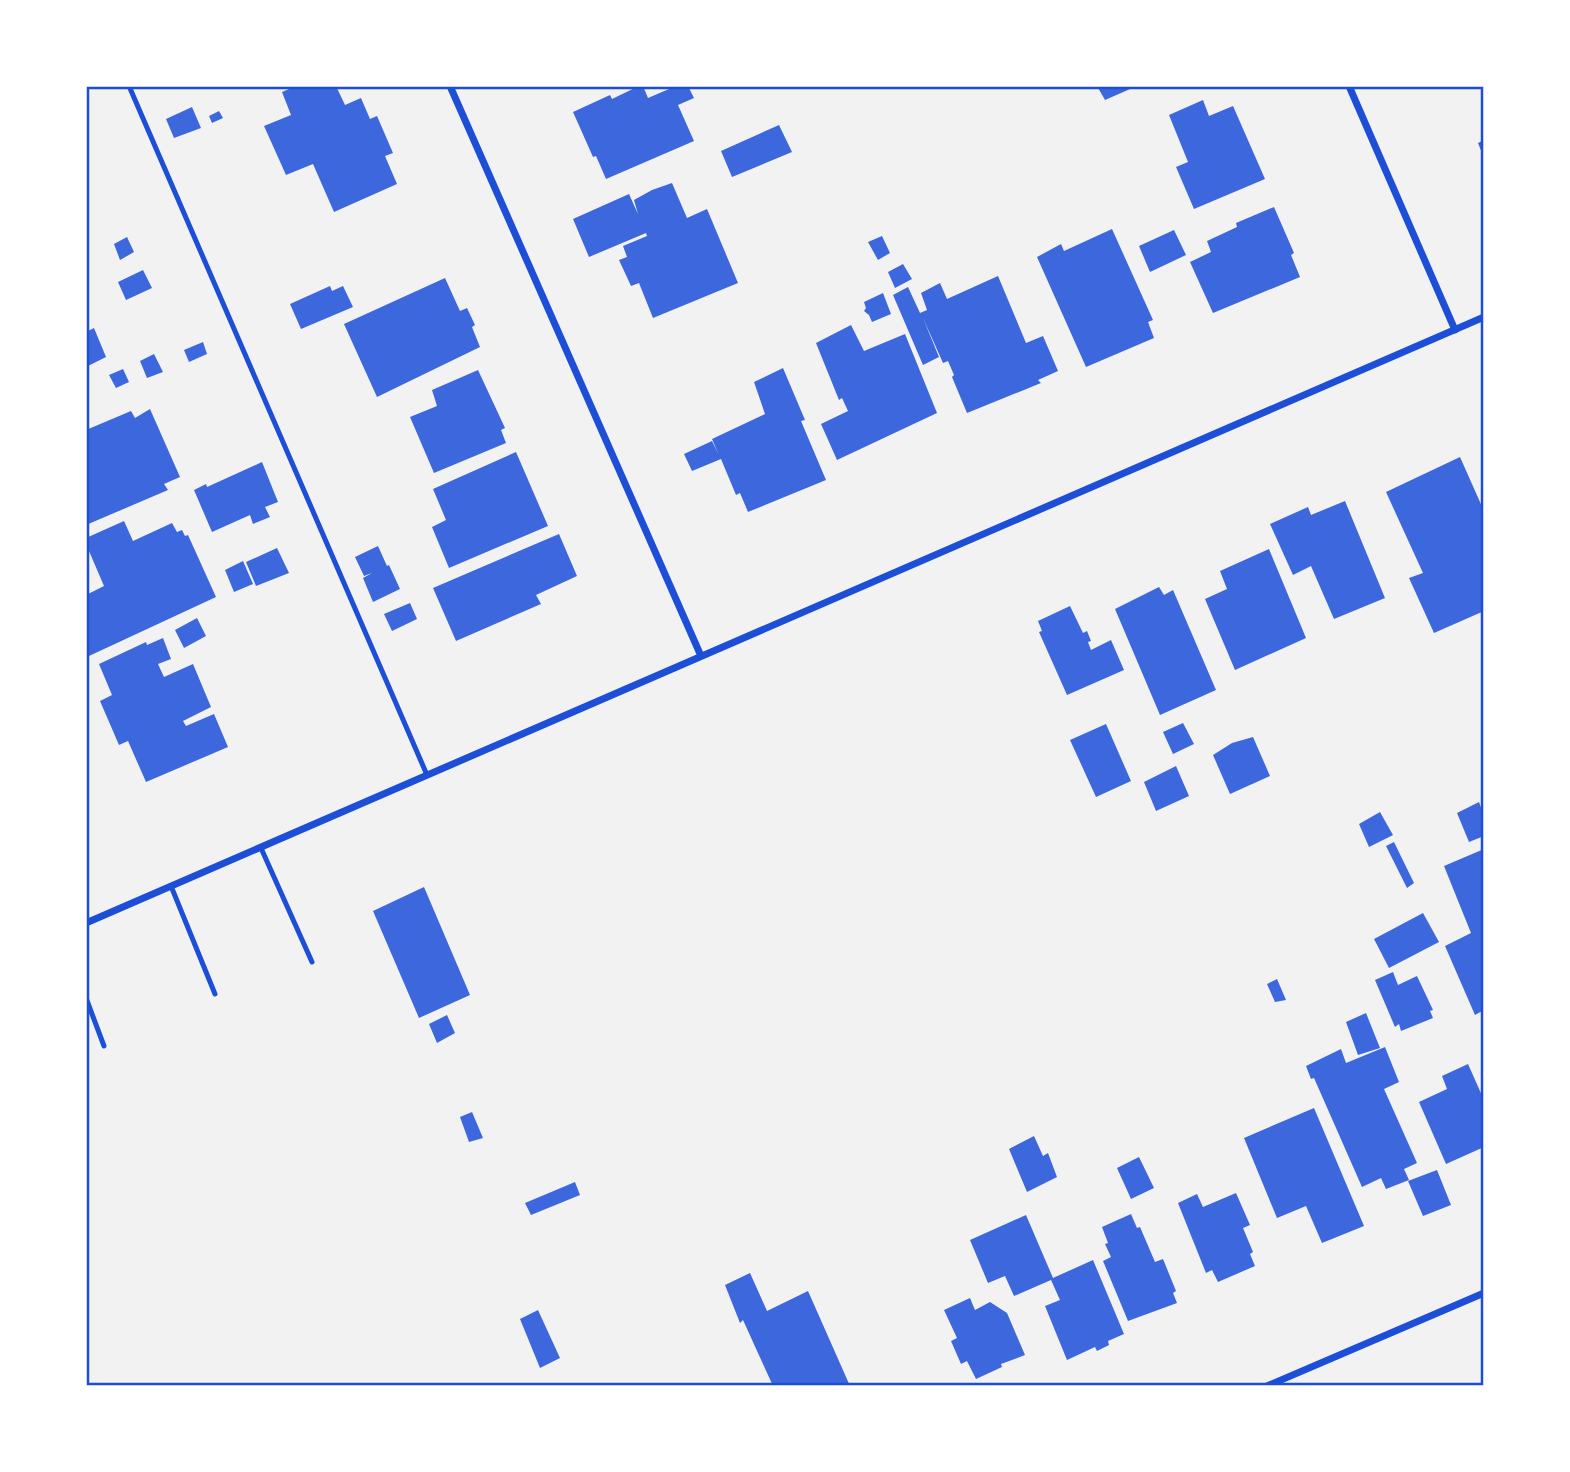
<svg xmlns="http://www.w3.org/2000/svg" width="1570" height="1472" viewBox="0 0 1570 1472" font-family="Helvetica,sans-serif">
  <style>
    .building { fill: #3d67dc }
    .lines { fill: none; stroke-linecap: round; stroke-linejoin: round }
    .service { stroke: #1d4ed8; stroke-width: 5 }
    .minor { stroke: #1d4ed8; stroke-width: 7 }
    .neatline { fill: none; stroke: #1d4ed8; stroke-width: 2.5 }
  </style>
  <rect width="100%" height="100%" fill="#f2f2f2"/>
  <path class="building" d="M 296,86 L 336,86 L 345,105 L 361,98 L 370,119 L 377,116 L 393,153 L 385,156 L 397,184 L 334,212 L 313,164 L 286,175 L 264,126 L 291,115 L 282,92 Z
    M 639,86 L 643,86 L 648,98 L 676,86 L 688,86 L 694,98 L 678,105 L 694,141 L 606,179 L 596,156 L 593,157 L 573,112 L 610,95 L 612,99 Z
    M 1097,86 L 1137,86 L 1105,100 Z
    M 1203,100 L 1209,116 L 1233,106 L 1265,179 L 1194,209 L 1176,167 L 1188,162 L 1169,115 Z
    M 192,107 L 201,128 L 174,138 L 166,119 Z
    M 219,111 L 223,118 L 212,123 L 209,116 Z
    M 779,125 L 792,152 L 732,177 L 721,151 Z
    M 1484,140 L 1484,158 L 1478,143 Z
    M 672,183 L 687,218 L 707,209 L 738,283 L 653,318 L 639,283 L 631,286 L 619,260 L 627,257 L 623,246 L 647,236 L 646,233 L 589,257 L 573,219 L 629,194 L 638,214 L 634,200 L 652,190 Z
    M 1274,207 L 1294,253 L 1291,255 L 1300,277 L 1213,313 L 1190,262 L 1211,252 L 1207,241 L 1237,227 L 1236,223 Z
    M 1112,229 L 1153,320 L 1148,322 L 1154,338 L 1086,367 L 1037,257 L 1061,244 L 1064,251 Z
    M 1174,230 L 1186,255 L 1150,272 L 1139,246 Z
    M 882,236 L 890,253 L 878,260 L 868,242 Z
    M 127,237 L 134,252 L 120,260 L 114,244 Z
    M 903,264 L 912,279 L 895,288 L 888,272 Z
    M 143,270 L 152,288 L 126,300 L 118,282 Z
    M 998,276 L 1026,343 L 1043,336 L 1058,371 L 1038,380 L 1041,383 L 967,413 L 952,377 L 954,375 L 948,361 L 943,363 L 923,318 L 939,357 L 923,365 L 893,295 L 908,287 L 920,313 L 927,310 L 921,293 L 940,283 L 947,299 Z
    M 445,278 L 460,311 L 467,308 L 475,325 L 472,327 L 480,347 L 377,397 L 344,324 Z
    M 330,286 L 332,291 L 343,286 L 353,307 L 301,329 L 290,304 Z
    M 883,293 L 891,314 L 872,322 L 869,315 L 864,311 L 866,308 L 864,302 Z
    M 851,325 L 864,351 L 905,334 L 937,413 L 837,460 L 821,424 L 848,411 L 842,398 L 839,400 L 816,343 Z
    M 94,328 L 106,357 L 86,367 L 86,332 Z
    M 203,342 L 207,354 L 189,362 L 184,350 Z
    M 154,354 L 163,372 L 147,378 L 140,361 Z
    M 783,368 L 805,420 L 801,421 L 826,480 L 748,512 L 740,493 L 736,495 L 721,459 L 692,471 L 684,454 L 712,441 L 718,453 L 712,439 L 765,414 L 754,382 Z
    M 123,369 L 129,382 L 116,388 L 109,375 Z
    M 478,370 L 505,428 L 501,430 L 506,443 L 434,473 L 410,417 L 437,406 L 432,390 Z
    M 150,409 L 180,477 L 164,484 L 168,490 L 86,525 L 86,430 L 131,411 L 135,418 Z
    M 516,452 L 548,526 L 449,568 L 432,527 L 446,520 L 433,489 Z
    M 1460,457 L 1484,511 L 1484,611 L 1434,633 L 1409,578 L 1423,573 L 1386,492 Z
    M 262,462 L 278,502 L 265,507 L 270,517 L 253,524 L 250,515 L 212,532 L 194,490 L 206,484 L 207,487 Z
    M 1345,501 L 1385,598 L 1334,619 L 1311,566 L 1293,575 L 1270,524 L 1308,507 L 1311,515 Z
    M 124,521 L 133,541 L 172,523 L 177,532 L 182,530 L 185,536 L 188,535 L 216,597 L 89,656 L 86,648 L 86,595 L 104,586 L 86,544 L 86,538 Z
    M 559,534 L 577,576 L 536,595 L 541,604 L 456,641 L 433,588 Z
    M 378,546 L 387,566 L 389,565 L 400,589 L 373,602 L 363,578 L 372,573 L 364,576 L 355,557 Z
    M 277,548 L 289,573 L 256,586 L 246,562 Z
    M 1269,549 L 1306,638 L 1235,670 L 1205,599 L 1227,589 L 1220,571 Z
    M 243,561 L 253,584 L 234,592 L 225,570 Z
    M 1159,587 L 1164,595 L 1173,590 L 1216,690 L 1160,715 L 1115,609 Z
    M 410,603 L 417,619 L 392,631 L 384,614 Z
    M 1070,606 L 1083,633 L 1087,631 L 1091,641 L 1088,642 L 1091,650 L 1111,640 L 1124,670 L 1067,695 L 1039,632 L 1042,631 L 1038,621 Z
    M 197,618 L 206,636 L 184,648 L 175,630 Z
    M 163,638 L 171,659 L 158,664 L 164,677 L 193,664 L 211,707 L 183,721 L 186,726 L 214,714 L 228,747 L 146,782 L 128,741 L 119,745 L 100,701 L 112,695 L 99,664 L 146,642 L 147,645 Z
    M 1183,723 L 1194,744 L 1173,754 L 1163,732 Z
    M 1106,724 L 1131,781 L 1096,797 L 1070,740 Z
    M 1253,737 L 1270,776 L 1230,794 L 1213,755 L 1232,743 Z
    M 1176,766 L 1189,796 L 1156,811 L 1144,782 Z
    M 1479,802 L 1484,816 L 1484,836 L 1469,842 L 1457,813 Z
    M 1380,812 L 1393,835 L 1369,847 L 1359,824 Z
    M 1394,842 L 1414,883 L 1407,888 L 1386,846 Z
    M 1484,849 L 1484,1010 L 1475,1015 L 1445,946 L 1471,933 L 1444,866 Z
    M 424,887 L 470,995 L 419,1018 L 373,911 Z
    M 1423,913 L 1439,942 L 1389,968 L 1374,939 Z
    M 1393,972 L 1398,985 L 1417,976 L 1433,1010 L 1430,1011 L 1433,1018 L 1401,1031 L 1399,1024 L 1395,1027 L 1375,980 Z
    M 1277,979 L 1286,1000 L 1275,1002 L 1267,984 Z
    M 1366,1013 L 1380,1048 L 1358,1055 L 1346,1022 Z
    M 447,1015 L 455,1033 L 437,1043 L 429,1024 Z
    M 1385,1047 L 1399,1082 L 1384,1089 L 1417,1163 L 1404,1169 L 1409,1180 L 1386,1189 L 1381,1178 L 1362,1187 L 1314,1078 L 1311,1079 L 1306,1066 L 1341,1049 L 1346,1063 Z
    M 1468,1064 L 1484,1100 L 1484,1147 L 1446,1164 L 1419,1102 L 1447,1089 L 1442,1076 Z
    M 1314,1108 L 1364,1226 L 1322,1243 L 1306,1206 L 1277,1218 L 1244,1138 Z
    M 472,1112 L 483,1138 L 469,1142 L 460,1117 Z
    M 1034,1136 L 1043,1156 L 1048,1153 L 1057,1177 L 1027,1192 L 1009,1149 Z
    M 1139,1157 L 1154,1188 L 1131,1199 L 1117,1168 Z
    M 1437,1170 L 1451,1205 L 1423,1216 L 1408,1181 Z
    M 575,1182 L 580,1195 L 531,1215 L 525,1203 Z
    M 1236,1193 L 1250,1225 L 1243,1228 L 1253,1252 L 1250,1254 L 1255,1266 L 1218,1282 L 1212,1270 L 1206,1273 L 1178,1203 L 1197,1194 L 1203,1207 Z
    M 1131,1214 L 1137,1228 L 1140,1227 L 1155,1262 L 1163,1259 L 1176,1291 L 1173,1293 L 1177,1303 L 1128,1321 L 1103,1261 L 1111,1257 L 1105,1244 L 1108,1243 L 1102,1227 Z
    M 1026,1215 L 1053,1278 L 1093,1260 L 1124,1334 L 1108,1341 L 1109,1345 L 1097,1351 L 1095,1347 L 1067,1360 L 1045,1306 L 1060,1300 L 1051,1280 L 1014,1296 L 1005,1276 L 988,1283 L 970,1240 Z
    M 750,1273 L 767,1311 L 808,1291 L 850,1386 L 773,1386 L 743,1320 L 740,1323 L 725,1285 Z
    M 970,1298 L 975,1310 L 990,1302 L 1007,1313 L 1025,1355 L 1001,1364 L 1002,1367 L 976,1379 L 967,1361 L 961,1364 L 951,1341 L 957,1338 L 944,1310 Z
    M 538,1310 L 560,1358 L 540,1368 L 520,1319 Z"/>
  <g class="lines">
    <path class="service" d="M 129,86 L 427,775
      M 261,848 L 312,962
      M 171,886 L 215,994
      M 86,998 L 104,1046"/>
    <path class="minor" d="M 450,86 L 701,656
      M 1349,86 L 1455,330
      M 86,923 L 1484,317
      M 1267,1386 L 1484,1293"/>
  </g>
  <rect width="1570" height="1472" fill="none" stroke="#ffffff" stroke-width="175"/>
  <rect x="88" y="88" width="1394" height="1296" class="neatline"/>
</svg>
